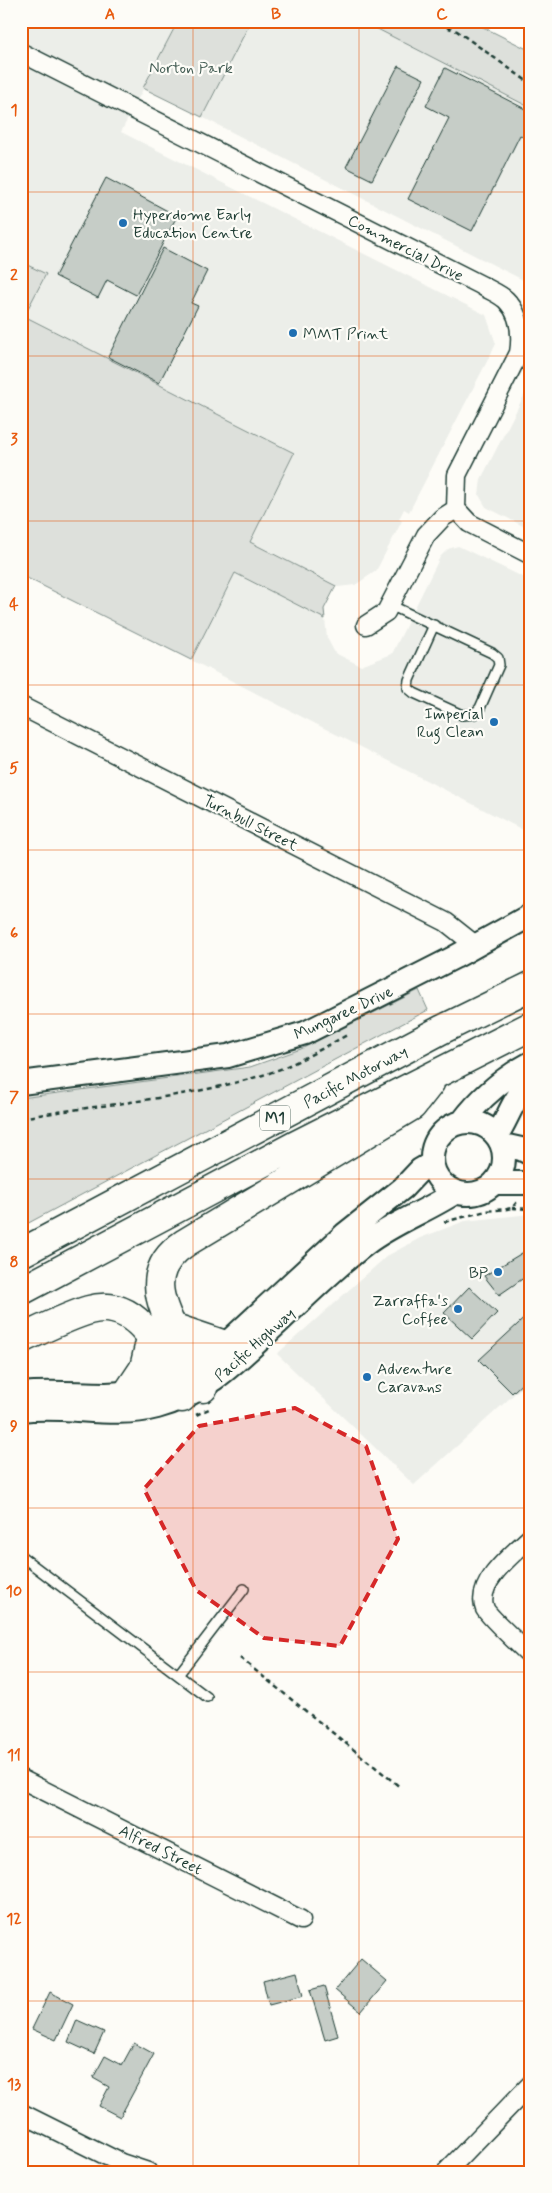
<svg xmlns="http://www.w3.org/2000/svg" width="552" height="2193" viewBox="0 0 552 2193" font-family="Mynerve,sans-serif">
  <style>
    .built { fill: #eceee9 }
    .green { fill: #dde0db; stroke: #7e8e88 }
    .building { fill: #c6cdc7; stroke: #1f3d34 }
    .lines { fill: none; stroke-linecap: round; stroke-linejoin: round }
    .service-casing { stroke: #1f3d34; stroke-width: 12 }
    .minor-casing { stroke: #1f3d34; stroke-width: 21 }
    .tertiary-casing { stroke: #1f3d34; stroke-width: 26 }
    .motorway-casing { stroke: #1f3d34; stroke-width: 31 }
    .path { stroke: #1f3d34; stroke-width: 2.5; stroke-dasharray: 5 4; stroke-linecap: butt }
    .service { stroke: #fdfcf7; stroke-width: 9 }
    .minor { stroke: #fdfcf7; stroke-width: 18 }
    .tertiary { stroke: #fdfcf7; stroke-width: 22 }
    .motorway { stroke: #fdfcf7; stroke-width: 28 }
    .marked { fill: #d62828; fill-opacity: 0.2; stroke: #d62828; stroke-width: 4; stroke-dasharray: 10 6; stroke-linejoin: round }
    .grid { fill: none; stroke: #e8590c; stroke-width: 1; stroke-opacity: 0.55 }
    .poi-dot { fill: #1f6fb2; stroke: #fdfcf7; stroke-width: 2 }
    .labels { text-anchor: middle; stroke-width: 4.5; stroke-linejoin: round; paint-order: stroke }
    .shield { fill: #fdfcf7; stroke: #62766e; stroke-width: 1 }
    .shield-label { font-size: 15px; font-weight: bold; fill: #1f3d34 }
    .park-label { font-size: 16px; fill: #455e55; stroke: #fdfcf7 }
    .poi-label { font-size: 16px; fill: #1f3d34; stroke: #fdfcf7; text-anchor: start }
    .street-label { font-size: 16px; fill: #1f3d34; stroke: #fdfcf7 }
    .neatline { fill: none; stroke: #e8590c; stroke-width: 2 }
    .grid-label { font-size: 16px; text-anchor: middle; font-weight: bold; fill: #e8590c }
  </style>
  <rect width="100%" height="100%" fill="#fdfcf7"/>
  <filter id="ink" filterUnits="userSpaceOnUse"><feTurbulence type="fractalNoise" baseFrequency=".02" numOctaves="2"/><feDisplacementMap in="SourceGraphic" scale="10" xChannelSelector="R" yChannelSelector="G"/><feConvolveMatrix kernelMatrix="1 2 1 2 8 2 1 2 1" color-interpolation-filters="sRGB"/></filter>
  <g filter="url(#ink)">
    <path class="built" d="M 21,21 L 178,21 L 121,132 L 486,315 L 496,344 L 409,512 L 404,509 L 399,519 L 402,521 L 376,571 L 355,585 L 338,587 L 250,542 L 294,453 L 24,316 L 46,275 L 21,262 Z
      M 251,21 L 362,21 L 531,108 L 531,284 L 202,117 Z
      M 531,382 L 531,530 L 486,507 L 479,495 L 481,479 Z
      M 458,546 L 531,581 L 531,834 L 191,660 L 235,573 L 325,619 L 327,638 L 335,653 L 361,666 L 392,654 L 440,557 L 448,549 Z
      M 531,1214 L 531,1379 L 414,1485 L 277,1354 L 387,1256 L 420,1238 L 465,1221 Z"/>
    <path class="green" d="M 178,21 L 251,21 L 202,117 L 143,88 Z
      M 362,21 L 471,21 L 531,51 L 531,108 Z
      M 21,262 L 46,274 L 24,316 L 294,453 L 250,542 L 336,586 L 324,609 L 325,619 L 235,573 L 191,660 L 21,575 Z
      M 419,990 L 428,1010 L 21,1227 L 21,1098 L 250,1067 L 301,1049 Z"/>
    <path class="building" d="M 398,66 L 424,79 L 372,180 L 346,167 Z
      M 445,68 L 531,112 L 531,141 L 520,135 L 472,231 L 408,199 L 449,118 L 426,106 Z
      M 106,178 L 177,216 L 136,295 L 107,280 L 98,298 L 55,276 Z
      M 163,248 L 207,271 L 191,303 L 198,306 L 159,383 L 108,357 Z
      M 527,1250 L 531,1255 L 531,1273 L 499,1295 L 484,1276 Z
      M 469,1287 L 497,1313 L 472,1339 L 444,1313 Z
      M 531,1312 L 531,1375 L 512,1393 L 479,1360 Z
      M 361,1959 L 387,1981 L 361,2012 L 335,1990 Z
      M 297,1972 L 303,1996 L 269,2005 L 263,1981 Z
      M 324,1986 L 338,2036 L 325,2040 L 310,1990 Z
      M 50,1992 L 73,2004 L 56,2040 L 32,2029 Z
      M 77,2020 L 104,2032 L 94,2054 L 68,2042 Z
      M 134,2043 L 154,2054 L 120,2117 L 99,2106 L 109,2087 L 93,2078 L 105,2056 L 122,2065 Z"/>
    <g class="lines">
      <defs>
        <path id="service" d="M 390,605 L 492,653 L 498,658 L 499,665 L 480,708 L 474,714 L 462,715 L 414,693 L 408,688 L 409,680 L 434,625
          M 21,1556 L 207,1697
          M 178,1675 L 244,1589"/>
        <path id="minor" d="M 22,53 L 481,285 C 489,290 500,294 506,300 C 520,314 522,334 519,353 L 457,475 L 456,509 L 469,523 L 531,555
          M 366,625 L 386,612 L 426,535 L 442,518 L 456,509
          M 21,706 L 446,922 L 475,945
          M 531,1537 C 515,1552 474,1583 485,1609 C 488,1616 523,1648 531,1656
          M 21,1779 L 301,1920
          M 21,2113 L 121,2163 L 148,2172
          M 446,2172 L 531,2084"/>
        <path id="tertiary" d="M 21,1083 L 228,1056 L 305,1033 L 455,957 L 531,915
          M432 1158a36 36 0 1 1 72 0a36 36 0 1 1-72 0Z
          M 462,1122 C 481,1097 503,1078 531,1063
          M 497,1135 C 509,1117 513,1097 531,1082
          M 503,1145 L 521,1149 L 531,1154
          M 495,1183 L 531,1183
          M 21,1394 C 50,1391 78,1394 106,1394 C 146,1393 182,1377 214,1355 L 345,1234 L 403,1188 L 420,1170 L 432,1163
          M 21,1410 C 67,1404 112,1419 157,1407 C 202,1395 233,1365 266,1334 C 299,1304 331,1270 367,1243 C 395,1222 427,1211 456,1192"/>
        <path id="motorway" d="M 21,1253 L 441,1030 L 531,986
          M 21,1291 L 296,1145 L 531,1026
          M 172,1327 L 225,1345
          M 21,1339 C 43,1329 66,1317 89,1310 C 141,1295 166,1360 182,1398
          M 203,1388 C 194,1370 185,1353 176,1335 C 158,1300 146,1269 185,1243 L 412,1106 L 430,1083
          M 128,1392 L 144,1368 L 151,1338"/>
      </defs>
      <use href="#service" class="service-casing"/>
      <use href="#minor" class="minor-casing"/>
      <use href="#tertiary" class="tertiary-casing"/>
      <use href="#motorway" class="motorway-casing"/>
      <path class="path" d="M 430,21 L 457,31 L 531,84
        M 21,1118 C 101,1104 185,1099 263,1075 C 293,1066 321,1049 349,1034
        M 528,1119 L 531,1129
        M 512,1208 L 531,1209
        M 444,1222 L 486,1211 L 507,1209 L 512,1208 L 517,1202
        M 196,1415 L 209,1409
        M 240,1658 L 400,1787"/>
      <use href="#service" class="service"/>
      <use href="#minor" class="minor"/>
      <use href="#tertiary" class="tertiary"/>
      <use href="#motorway" class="motorway"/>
    </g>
  </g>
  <path class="marked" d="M 295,1408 L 366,1446 L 398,1539 L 340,1646 L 264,1638 L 196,1590 L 144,1489 L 199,1426 Z"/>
  <path class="grid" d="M 193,21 L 193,2172M 359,21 L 359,2172M 21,192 L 531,192M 21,356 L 531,356M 21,521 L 531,521M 21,685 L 531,685M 21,850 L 531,850M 21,1014 L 531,1014M 21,1179 L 531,1179M 21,1343 L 531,1343M 21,1508 L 531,1508M 21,1672 L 531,1672M 21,1837 L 531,1837M 21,2001 L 531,2001"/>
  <g class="poi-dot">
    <circle cx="123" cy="223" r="5"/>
    <circle cx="293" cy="333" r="5"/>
    <circle cx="494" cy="722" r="5"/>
    <circle cx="498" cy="1272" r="5"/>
    <circle cx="458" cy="1309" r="5"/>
    <circle cx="367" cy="1377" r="5"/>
  </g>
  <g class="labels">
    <rect class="shield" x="260" y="1105.5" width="30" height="25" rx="4"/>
    <g class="shield-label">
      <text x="275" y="1123">M1</text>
    </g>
    <g class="park-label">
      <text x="191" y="73">Norton Park</text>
    </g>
    <g class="poi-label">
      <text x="133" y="220">Hyperdome Early<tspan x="133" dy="18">Education Centre</tspan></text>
      <text x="303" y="339">MMT Print</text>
      <text x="484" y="719" text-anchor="end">Imperial<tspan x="484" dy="18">Rug Clean</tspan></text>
      <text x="488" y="1278" text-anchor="end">BP</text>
      <text x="448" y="1306" text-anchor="end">Zarraffa's<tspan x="448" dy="18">Coffee</tspan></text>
      <text x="377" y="1374">Adventure<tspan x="377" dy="18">Caravans</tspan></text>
    </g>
    <g class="street-label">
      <text transform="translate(406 247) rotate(27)" y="6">Commercial Drive</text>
      <text transform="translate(251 822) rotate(27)" y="6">Turnbull Street</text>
      <text transform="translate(343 1012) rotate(-25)" y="6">Mungaree Drive</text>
      <text transform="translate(355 1076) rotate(-28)" y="6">Pacific Motorway</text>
      <text transform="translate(254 1344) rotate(-42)" y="6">Pacific Highway</text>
      <text transform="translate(161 1849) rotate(27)" y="6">Alfred Street</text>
    </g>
  </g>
  <rect width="552" height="2193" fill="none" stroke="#fdfcf7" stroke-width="55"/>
  <rect x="28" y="28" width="496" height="2138" class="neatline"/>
  <g class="grid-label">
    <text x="110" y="19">A</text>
    <text x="276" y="19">B</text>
    <text x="442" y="19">C</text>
    <text x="14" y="115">1</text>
    <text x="14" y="280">2</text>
    <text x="14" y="444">3</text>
    <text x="14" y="609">4</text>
    <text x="14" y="773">5</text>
    <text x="14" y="938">6</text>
    <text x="14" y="1102">7</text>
    <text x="14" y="1267">8</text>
    <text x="14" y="1431">9</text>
    <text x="14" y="1596">10</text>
    <text x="14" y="1760">11</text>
    <text x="14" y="1924">12</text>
    <text x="14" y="2089">13</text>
  </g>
</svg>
